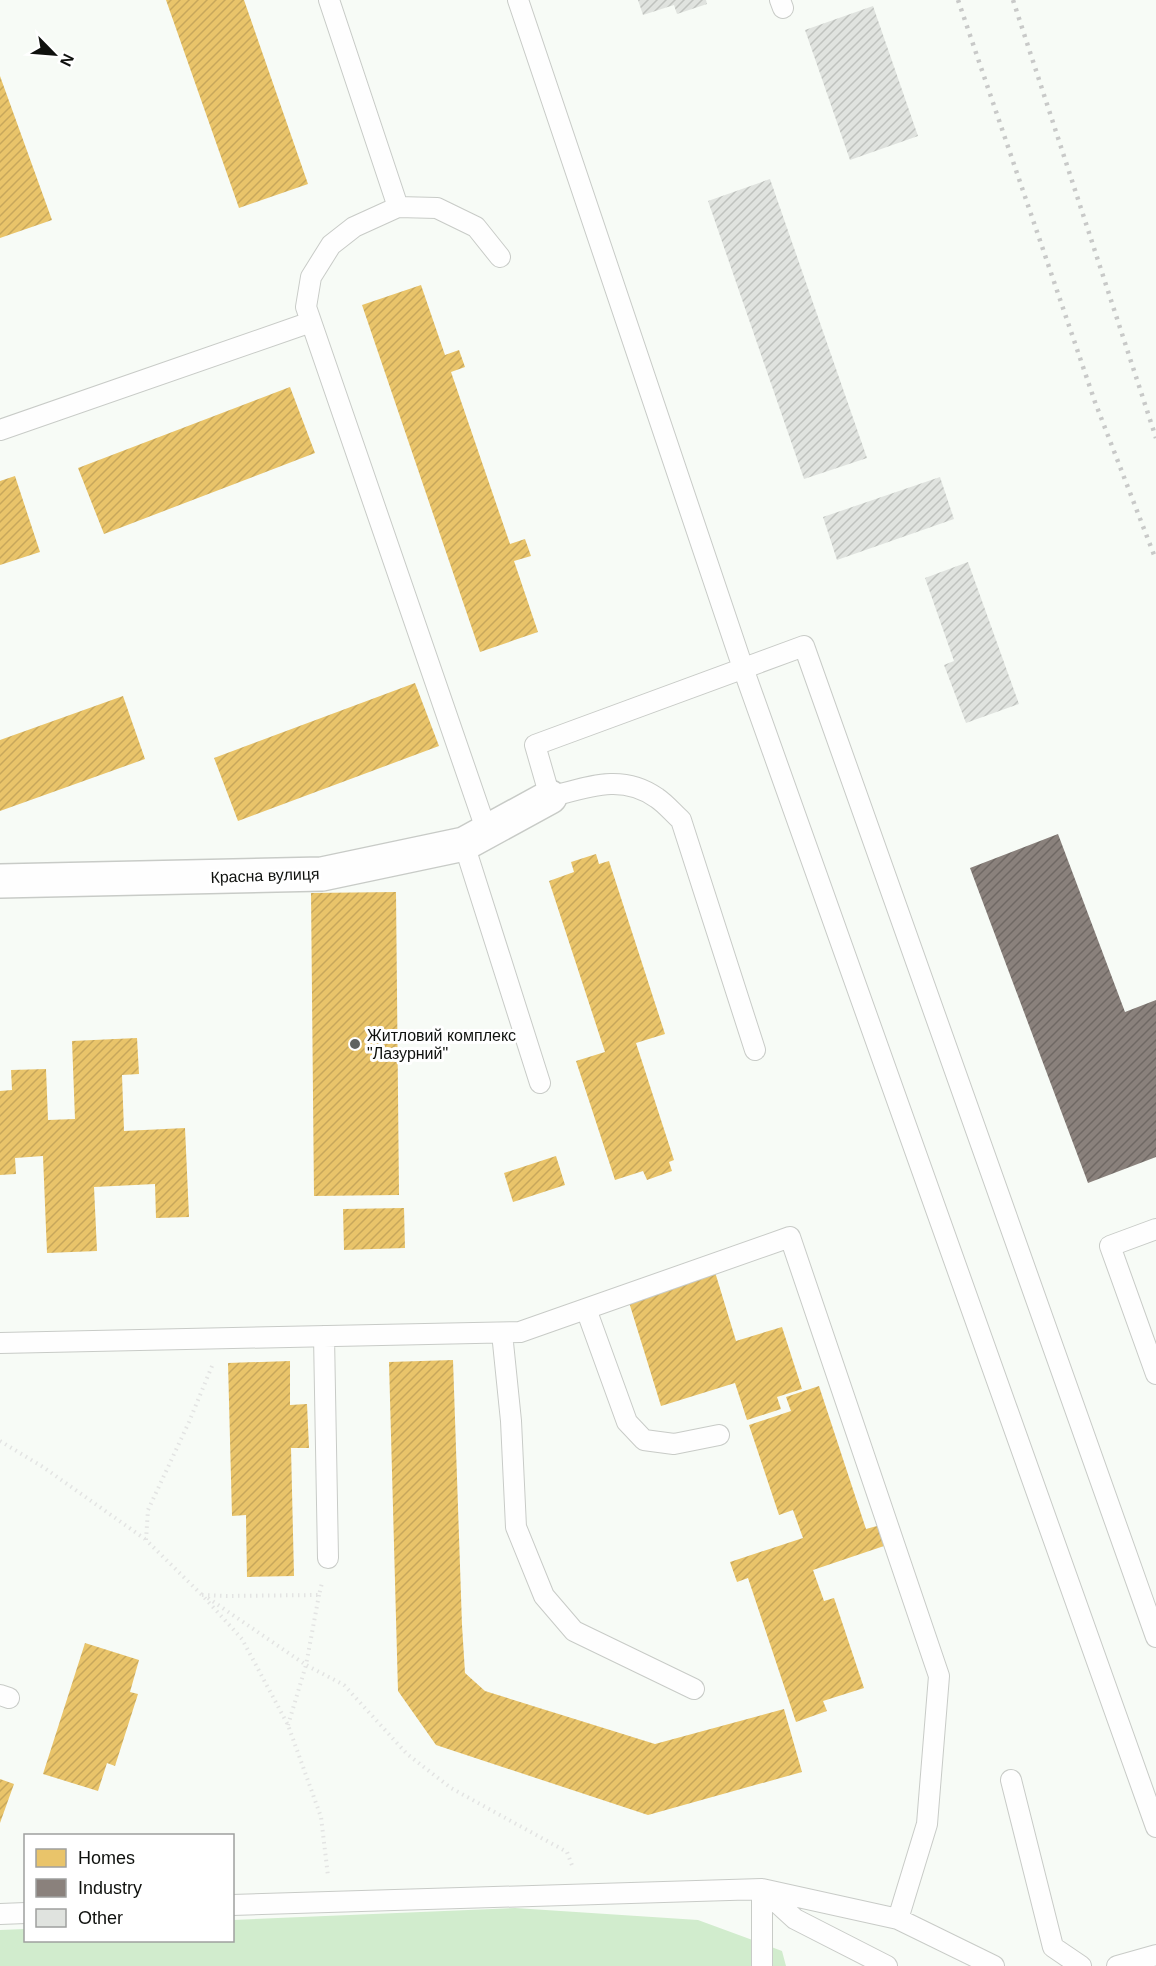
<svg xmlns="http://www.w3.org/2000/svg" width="1156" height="1966" viewBox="0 0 1156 1966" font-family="Arial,sans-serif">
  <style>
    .grass { fill: #d1eccd }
    .homes { fill: url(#homes-hatch) }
    .industry { fill: url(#industry-hatch) }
    .building { fill: url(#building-hatch) }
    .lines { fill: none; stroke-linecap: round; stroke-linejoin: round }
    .service-casing { stroke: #c8cbc7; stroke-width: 22 }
    .minor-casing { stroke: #c8cbc7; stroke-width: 36 }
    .path { stroke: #e3e4e3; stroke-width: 4; stroke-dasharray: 1.5 4.5; stroke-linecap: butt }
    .service { stroke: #fefefe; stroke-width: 20 }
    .minor { stroke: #fefefe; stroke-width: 33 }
    .rail { stroke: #c8c9c8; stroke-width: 4.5; stroke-dasharray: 3 6; stroke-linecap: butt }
    .poi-dot { fill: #60635f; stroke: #fff; stroke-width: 2 }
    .labels { text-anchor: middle; stroke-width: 6; stroke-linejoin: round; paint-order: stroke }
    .street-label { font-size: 16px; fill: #0f110e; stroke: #fff }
    .poi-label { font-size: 16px; fill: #0f110e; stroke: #fff; text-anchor: start }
  </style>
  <defs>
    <pattern id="homes-hatch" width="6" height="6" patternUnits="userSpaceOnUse" patternTransform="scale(1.5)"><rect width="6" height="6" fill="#e9c46a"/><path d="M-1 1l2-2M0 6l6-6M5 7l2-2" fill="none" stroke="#c7a75b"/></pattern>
    <pattern id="industry-hatch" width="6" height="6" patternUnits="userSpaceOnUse" patternTransform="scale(1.5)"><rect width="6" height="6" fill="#8a817c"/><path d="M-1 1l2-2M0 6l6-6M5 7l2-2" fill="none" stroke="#6f6864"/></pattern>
    <pattern id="building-hatch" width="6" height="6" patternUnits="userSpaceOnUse" patternTransform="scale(1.5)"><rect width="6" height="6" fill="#e0e3df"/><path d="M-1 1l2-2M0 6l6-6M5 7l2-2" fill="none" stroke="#bfc2be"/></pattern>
  </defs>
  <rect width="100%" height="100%" fill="#f7fbf6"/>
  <path class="grass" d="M 515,1908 L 698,1920 L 782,1951 L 786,1966 L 0,1966 L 0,1930 L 25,1929 L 26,1940 L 232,1940 L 233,1920 Z"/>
  <path class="homes" d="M 166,0 L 244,0 L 308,184 L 239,208 Z
    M 0,76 L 52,220 L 0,238 Z
    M 421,285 L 445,355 L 459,350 L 465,367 L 451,372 L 510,544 L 525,539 L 531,556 L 514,561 L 538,632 L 480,652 L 362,305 Z
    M 290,387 L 315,453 L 104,534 L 78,468 Z
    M 15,476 L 40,552 L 0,565 L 0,481 Z
    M 415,683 L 439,746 L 238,821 L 214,758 Z
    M 123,696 L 145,759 L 0,811 L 0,740 Z
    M 596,854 L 599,864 L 609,861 L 665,1034 L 636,1043 L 674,1160 L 669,1162 L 672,1171 L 647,1180 L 643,1171 L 615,1180 L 576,1061 L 605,1052 L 549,881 L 574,872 L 571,862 Z
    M 396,892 L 399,1195 L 314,1196 L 311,893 Z
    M 137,1038 L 139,1074 L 122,1075 L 124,1131 L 185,1128 L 189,1217 L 156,1218 L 155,1184 L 94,1187 L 97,1251 L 47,1253 L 43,1156 L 15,1158 L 16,1174 L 0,1175 L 0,1091 L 12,1090 L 11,1070 L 46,1069 L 48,1120 L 75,1119 L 72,1041 Z
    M 556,1156 L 565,1185 L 513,1202 L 504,1173 Z
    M 404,1208 L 405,1248 L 344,1250 L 343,1209 Z
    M 715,1272 L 736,1341 L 782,1327 L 802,1389 L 777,1397 L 781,1409 L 747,1420 L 735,1383 L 661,1406 L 628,1299 Z
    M 453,1360 L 462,1625 L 465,1673 L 485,1691 L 655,1744 L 784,1709 L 802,1772 L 648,1815 L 436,1745 L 398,1691 L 389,1362 Z
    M 290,1361 L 290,1405 L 307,1404 L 309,1448 L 291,1448 L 294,1576 L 247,1577 L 246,1515 L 232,1516 L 228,1363 Z
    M 819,1386 L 866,1529 L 877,1526 L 884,1546 L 813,1570 L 824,1601 L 834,1598 L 864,1688 L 823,1701 L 827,1711 L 796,1722 L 748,1578 L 737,1582 L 730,1562 L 803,1538 L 793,1510 L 779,1515 L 749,1425 L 791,1411 L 786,1397 Z
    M 85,1643 L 139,1660 L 130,1692 L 138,1694 L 115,1766 L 107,1763 L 98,1791 L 43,1774 Z
    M 0,1779 L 14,1784 L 0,1823 Z"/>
  <path class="industry" d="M 1058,834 L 1125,1012 L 1156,1000 L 1156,1157 L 1088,1183 L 970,868 Z"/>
  <path class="building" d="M 638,0 L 706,0 L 707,4 L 677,14 L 674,5 L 643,15 Z
    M 873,6 L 918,136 L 850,160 L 805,30 Z
    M 770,179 L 867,458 L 804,479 L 708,201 Z
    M 940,477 L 954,519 L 837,560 L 823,517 Z
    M 968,562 L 1019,704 L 966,723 L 944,665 L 954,661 L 925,578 Z"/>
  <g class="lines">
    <defs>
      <path id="service" d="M 329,0 L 398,207
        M 518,0 L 743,668 L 1156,1827
        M 780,0 L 783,8
        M 0,430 L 311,322
        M 487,832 L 306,307 L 311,277 L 331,245 L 354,227 L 398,207 L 437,208 L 476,227 L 500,257
        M 464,844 L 540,1083
        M 755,1050 L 681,820 C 673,813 666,804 657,798 C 622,773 588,787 550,797 L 535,745 L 804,646 L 1156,1637
        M 1156,1229 L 1110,1246 L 1156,1374
        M 586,1309 L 627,1422 L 644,1440 L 674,1444 L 719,1435
        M 502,1333 L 511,1421 L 516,1527 L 544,1596 L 574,1631 L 694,1689
        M 324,1336 L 328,1558
        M 0,1343 L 520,1332 L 790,1237 L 939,1676 L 927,1824 L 898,1919
        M 0,1695 L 9,1698
        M 1011,1780 L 1053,1947 L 1081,1966
        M 232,1905 L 762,1889 L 795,1919 L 887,1966
        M 0,1914 L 26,1913
        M 762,1966 L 762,1889 L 898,1919 L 994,1966
        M 1117,1966 L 1156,1955"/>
      <path id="minor" d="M 0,881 L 322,874 L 464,844 L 550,797"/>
    </defs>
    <use href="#service" class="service-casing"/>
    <use href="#minor" class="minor-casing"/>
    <path class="path" d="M 212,1366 L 189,1422 L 148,1510 L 146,1540 L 202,1595 L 242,1639 L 288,1725 L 321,1817 L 328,1876
      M 0,1441 L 43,1467 L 145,1539
      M 202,1595 L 226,1596 L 319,1595 L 322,1583
      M 319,1595 L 306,1665 L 344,1685 L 407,1754 L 451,1788 L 567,1852 L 573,1868
      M 208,1598 L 306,1665 L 288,1725"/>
    <use href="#service" class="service"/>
    <use href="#minor" class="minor"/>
    <path class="rail" d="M 958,0 L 1095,402 L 1156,560
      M 1013,0 L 1156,438"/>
  </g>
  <circle class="poi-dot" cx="355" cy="1044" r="6"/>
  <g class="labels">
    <g class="street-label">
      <text transform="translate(265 875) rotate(-2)" y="6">Красна вулиця</text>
    </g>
    <g class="poi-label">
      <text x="367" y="1041">Житловий комплекс<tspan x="367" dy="18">"Лазурний"</tspan></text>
    </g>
  </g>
  <rect x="24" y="1834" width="210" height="108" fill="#ffffff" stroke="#9fa09f" stroke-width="1.5"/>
  <rect x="36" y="1849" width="30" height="18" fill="#e9c46a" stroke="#9fa09f" stroke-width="1.5"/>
  <text x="78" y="1864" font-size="18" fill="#0f110e">Homes</text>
  <rect x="36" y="1879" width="30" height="18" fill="#8a817c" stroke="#9fa09f" stroke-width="1.5"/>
  <text x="78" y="1894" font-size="18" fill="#0f110e">Industry</text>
  <rect x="36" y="1909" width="30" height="18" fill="#e0e3df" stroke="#9fa09f" stroke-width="1.5"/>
  <text x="78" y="1924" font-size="18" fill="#0f110e">Other</text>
  <g transform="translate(54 54) rotate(115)" stroke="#ffffff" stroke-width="4.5" paint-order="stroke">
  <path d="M0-4.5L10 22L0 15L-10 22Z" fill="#0f110e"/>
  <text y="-9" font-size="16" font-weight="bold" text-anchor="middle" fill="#0f110e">N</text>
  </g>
</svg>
